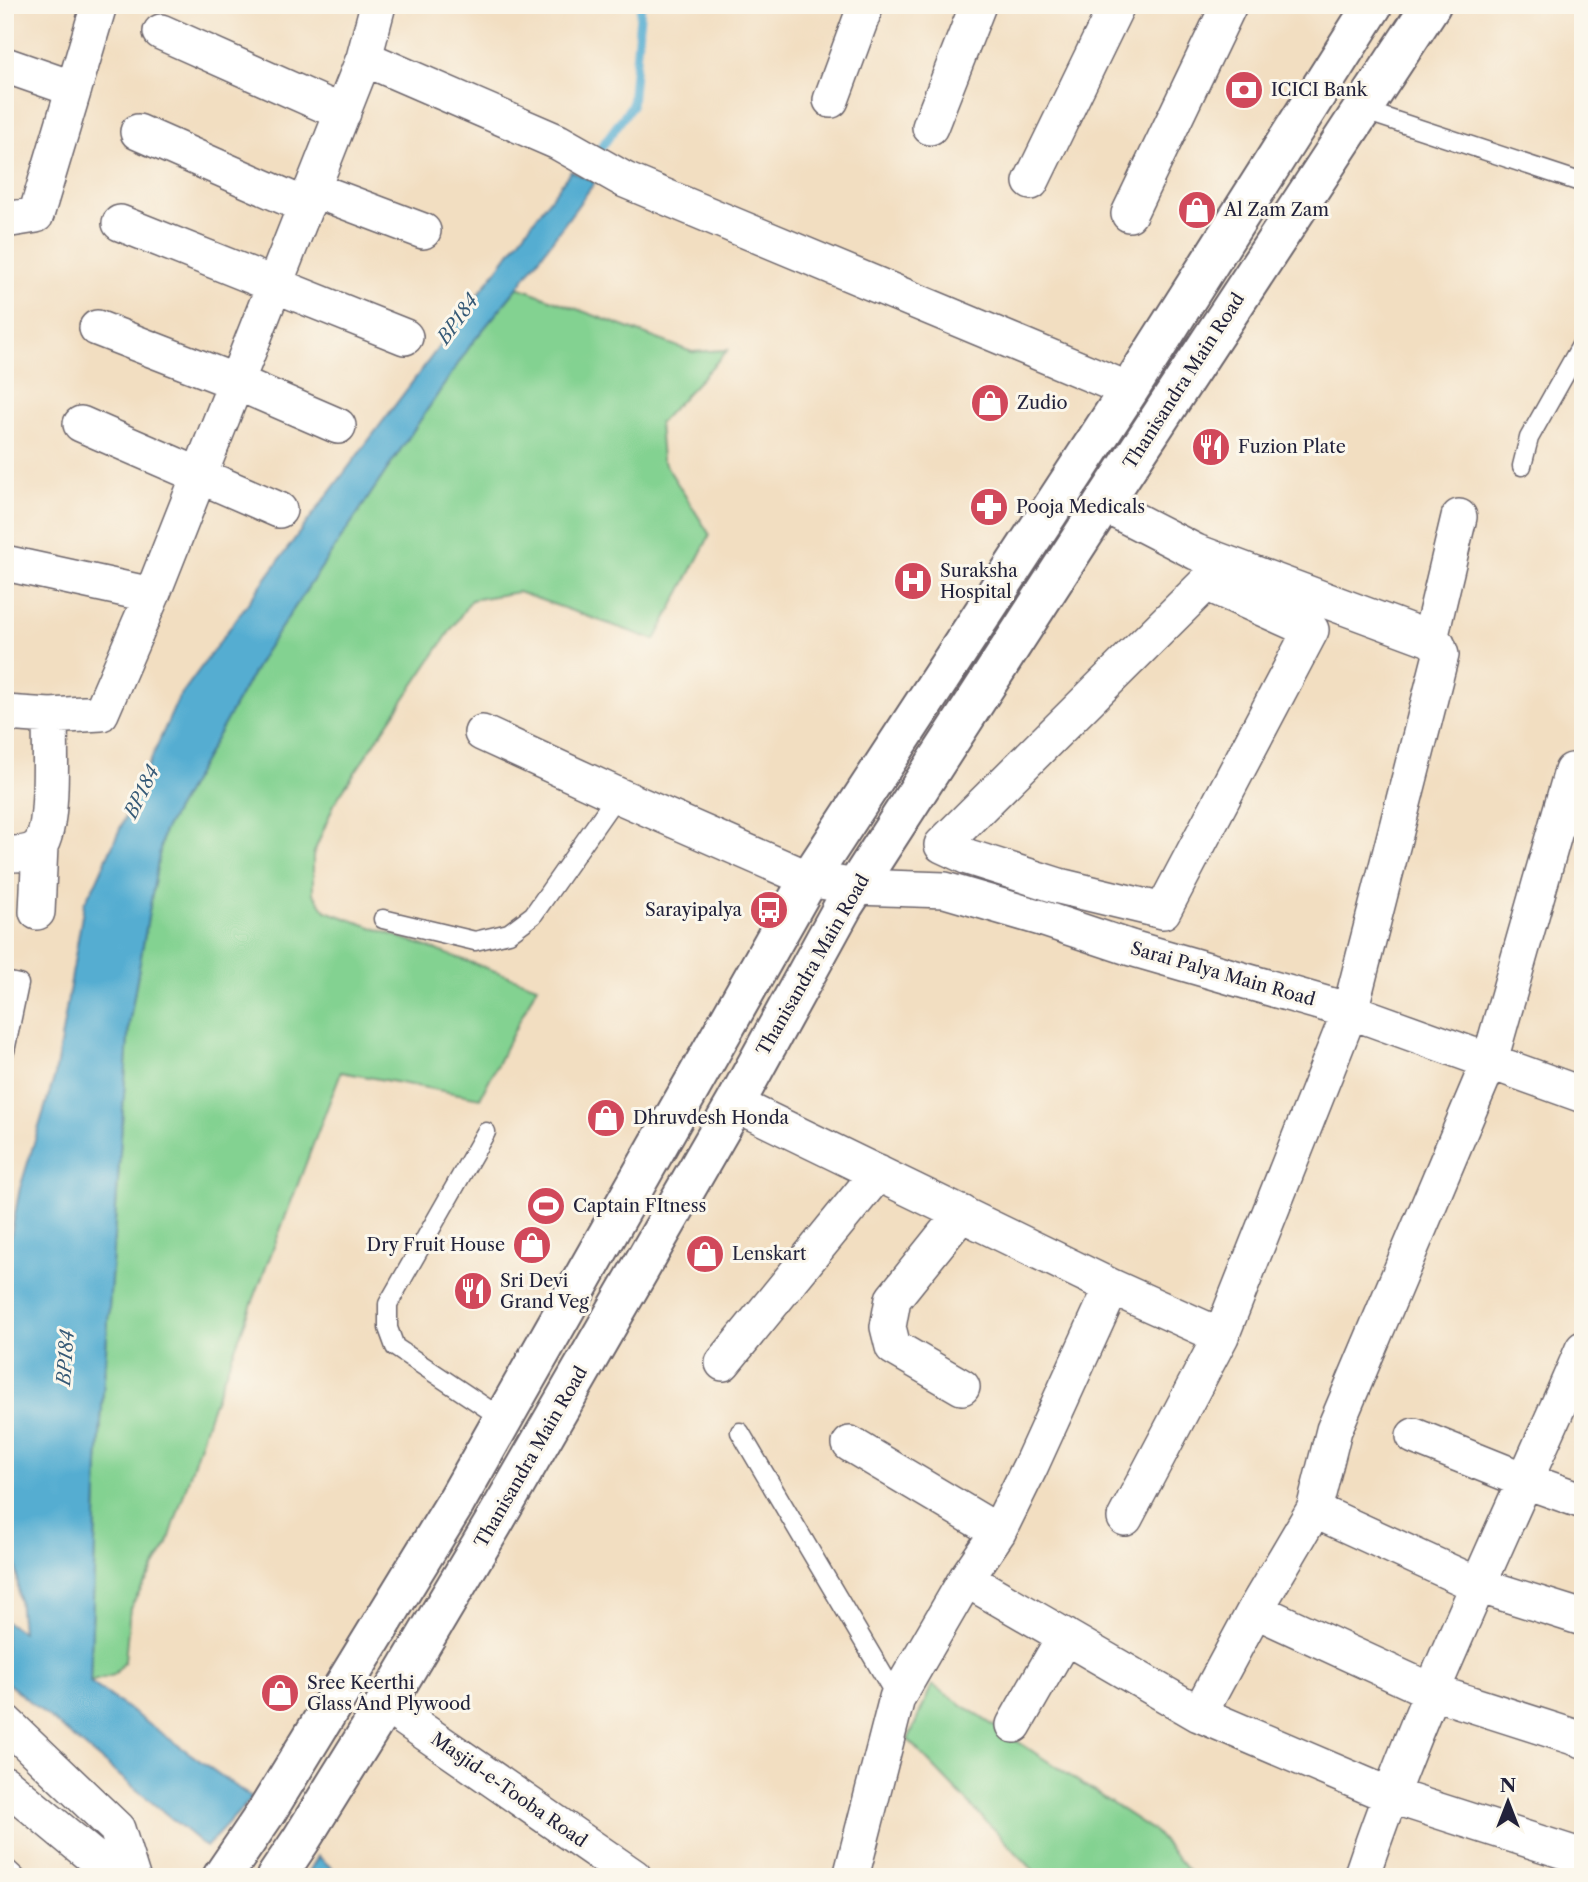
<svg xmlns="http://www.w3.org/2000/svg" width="1588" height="1882" viewBox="0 0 1588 1882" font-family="'Libre Caslon Text',serif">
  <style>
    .green { fill: #83d291; stroke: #527a66; stroke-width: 2 }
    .water { fill: #54add1; stroke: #3b6886; stroke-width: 2 }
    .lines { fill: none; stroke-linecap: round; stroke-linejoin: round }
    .stream { stroke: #54add1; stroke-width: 9 }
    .lane-casing { stroke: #6b646a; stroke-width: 21 }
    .street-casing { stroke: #6b646a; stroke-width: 38 }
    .primary-casing { stroke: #6b646a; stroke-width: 42 }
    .lane { stroke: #fff; stroke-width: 18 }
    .street { stroke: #fff; stroke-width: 35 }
    .primary { stroke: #fff; stroke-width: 38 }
    .labels { text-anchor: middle; stroke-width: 6; stroke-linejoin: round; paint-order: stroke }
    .poi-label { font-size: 18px; fill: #22223b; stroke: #fbf7ec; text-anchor: start }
    .street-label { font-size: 18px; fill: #22223b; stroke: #fbf7ec }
    .water-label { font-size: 19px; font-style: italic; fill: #365a77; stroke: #fbf7ec }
  </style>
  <rect width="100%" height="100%" fill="#fbf7ec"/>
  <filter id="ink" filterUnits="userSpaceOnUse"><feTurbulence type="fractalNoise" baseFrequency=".0143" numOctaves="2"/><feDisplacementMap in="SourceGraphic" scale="14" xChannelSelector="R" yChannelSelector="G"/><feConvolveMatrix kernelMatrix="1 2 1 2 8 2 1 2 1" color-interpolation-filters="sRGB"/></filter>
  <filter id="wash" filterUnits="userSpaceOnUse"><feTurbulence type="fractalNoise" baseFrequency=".00686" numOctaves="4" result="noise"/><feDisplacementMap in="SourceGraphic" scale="28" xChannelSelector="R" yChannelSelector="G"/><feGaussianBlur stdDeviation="1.57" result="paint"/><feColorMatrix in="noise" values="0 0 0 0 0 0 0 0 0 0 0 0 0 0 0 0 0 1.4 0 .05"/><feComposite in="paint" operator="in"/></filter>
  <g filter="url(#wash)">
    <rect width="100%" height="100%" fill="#f2dec1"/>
    <path class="green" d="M 518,287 L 692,352 L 728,350 L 659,423 L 662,459 L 710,535 L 655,640 L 518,592 L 471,600 L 335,802 L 313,855 L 313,893 L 326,911 L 537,986 L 480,1098 L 341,1072 L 210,1413 L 167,1546 L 130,1608 L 125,1661 L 114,1675 L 90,1682 L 98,1464 L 129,1024 L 163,833 L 264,653 L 472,343 Z
      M 932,1685 L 1155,1832 L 1193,1877 L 1040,1877 L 908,1740 Z"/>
    <path class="water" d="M 571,171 L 595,182 L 518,287 L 472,343 L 264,653 L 163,833 L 129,1024 L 98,1464 L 90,1682 L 252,1798 L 206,1847 L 5,1681 L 5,1621 L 22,1632 L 5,1442 L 5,1265 L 20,1188 L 55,1075 L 84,903 L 97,880 L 178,699 L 299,533 Z
      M 318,1856 L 342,1877 L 306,1877 Z"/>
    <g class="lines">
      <path class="stream" d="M 595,156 L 632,105 L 641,5"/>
    </g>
  </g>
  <g filter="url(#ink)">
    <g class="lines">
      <defs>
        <path id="lane" d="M 1362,110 L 1583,183
          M 1522,466 L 1529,438 L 1583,342
          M 383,919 L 475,941 L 509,933 L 533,915 L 617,795
          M 5,981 L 19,984 L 5,1051
          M 486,1132 L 388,1304 L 388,1328 L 395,1347 L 503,1419
          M 740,1432 L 897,1698
          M 5,1867 L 16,1877"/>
        <path id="street" d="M 161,32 L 343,113
          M 364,58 L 378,5
          M 5,65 L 74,89
          M 831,100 L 866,5
          M 930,127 L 978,5
          M 138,132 L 306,206
          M 1031,182 L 1117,5
          M 312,189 L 423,231
          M 1129,214 L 1229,5
          M 5,220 L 36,215 L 99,5
          M 120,223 L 405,337
          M 97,328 L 236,382 L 338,426
          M 81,424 L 279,510
          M 5,563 L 152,595 L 364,58 L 558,142 L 625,180 L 1129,390
          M 1206,583 L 1311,630 L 1163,911 L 1059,886 L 968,857 L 942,845 Z
          M 1430,639 L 1459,517
          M 5,713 L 50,716 L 101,713 L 152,595
          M 482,733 L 617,795 L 809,879 L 856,887 L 945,890 L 1041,918 L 1131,948 L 1350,1011 L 1583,1095
          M 5,854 C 17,854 32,855 40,845 C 54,827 50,741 50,716
          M 37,912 L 40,846
          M 735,1104 L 1112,1287
          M 962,1213 L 893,1299 L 888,1327 L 893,1347 L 962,1387
          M 723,1363 L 878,1173
          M 1414,1436 L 1526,1481 L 1583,1501
          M 850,1444 L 998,1532
          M 1314,1510 L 1478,1585 L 1583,1618
          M 1125,1518 L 1221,1336
          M 966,1579 L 1199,1714 L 1389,1795 L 1583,1857
          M 1255,1610 L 1433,1692 L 1583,1740
          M 384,1704 L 634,1877
          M 1199,1714 L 1255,1610 L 1314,1510 L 1334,1430 L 1490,1060 L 1572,771
          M 5,1722 L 117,1829 L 132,1877
          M 1014,1725 L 1065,1636
          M 5,1784 L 117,1877
          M 851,1877 L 897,1698 L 966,1579 L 998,1532 L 1031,1465 L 1112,1287 L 1221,1336 L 1350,1011 L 1441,655 L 1438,646 L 1430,639 L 1196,552 L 1103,504
          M 1361,1877 C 1422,1696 1508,1524 1583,1349"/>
        <path id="primary" d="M 222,1877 L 267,1811 L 456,1502 L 809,879 L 1129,390 L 1373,5
          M 276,1877 L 301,1840 L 399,1682 L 493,1524 L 735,1104 L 844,905 L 1103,504 L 1431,5"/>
      </defs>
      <use href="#lane" class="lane-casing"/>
      <use href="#street" class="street-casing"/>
      <use href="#primary" class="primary-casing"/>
      <use href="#lane" class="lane"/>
      <use href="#street" class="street"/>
      <use href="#primary" class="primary"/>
    </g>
  </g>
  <defs>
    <symbol id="bank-disc" viewBox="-11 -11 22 22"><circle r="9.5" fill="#d1495b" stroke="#fbf7ec"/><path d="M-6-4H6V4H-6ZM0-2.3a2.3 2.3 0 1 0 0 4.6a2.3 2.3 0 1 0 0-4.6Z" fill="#fff"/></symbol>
    <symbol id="shop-disc" viewBox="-11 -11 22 22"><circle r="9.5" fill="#d1495b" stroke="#fbf7ec"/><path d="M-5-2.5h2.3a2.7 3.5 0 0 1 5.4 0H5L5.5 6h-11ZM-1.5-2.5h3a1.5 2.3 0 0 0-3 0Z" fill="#fff"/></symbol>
    <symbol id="restaurant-disc" viewBox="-11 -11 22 22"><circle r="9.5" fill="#d1495b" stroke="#fbf7ec"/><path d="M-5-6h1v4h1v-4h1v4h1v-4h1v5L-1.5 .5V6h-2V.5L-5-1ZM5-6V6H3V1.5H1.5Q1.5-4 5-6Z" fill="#fff"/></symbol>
    <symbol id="pharmacy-disc" viewBox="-11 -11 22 22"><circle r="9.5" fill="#d1495b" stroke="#fbf7ec"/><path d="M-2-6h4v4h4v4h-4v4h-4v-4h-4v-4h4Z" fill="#fff"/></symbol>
    <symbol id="hospital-disc" viewBox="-11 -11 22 22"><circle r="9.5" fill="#d1495b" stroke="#fbf7ec"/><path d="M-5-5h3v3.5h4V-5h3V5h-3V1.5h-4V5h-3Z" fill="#fff"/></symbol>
    <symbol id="bus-disc" viewBox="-11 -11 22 22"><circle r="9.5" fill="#d1495b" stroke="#fbf7ec"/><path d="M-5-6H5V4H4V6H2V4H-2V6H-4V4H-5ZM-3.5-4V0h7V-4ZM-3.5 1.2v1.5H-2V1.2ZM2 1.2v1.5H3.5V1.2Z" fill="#fff"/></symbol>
    <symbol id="stadium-disc" viewBox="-11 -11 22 22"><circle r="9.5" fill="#d1495b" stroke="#fbf7ec"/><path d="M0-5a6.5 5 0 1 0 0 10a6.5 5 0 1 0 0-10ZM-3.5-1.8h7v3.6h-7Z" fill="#fff"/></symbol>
  </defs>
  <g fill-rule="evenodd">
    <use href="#bank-disc" x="1222" y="68" width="44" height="44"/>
    <use href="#shop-disc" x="1175" y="188" width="44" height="44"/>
    <use href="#shop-disc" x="968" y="381" width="44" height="44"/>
    <use href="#restaurant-disc" x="1189" y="425" width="44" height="44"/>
    <use href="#pharmacy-disc" x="967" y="485" width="44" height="44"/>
    <use href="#hospital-disc" x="891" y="559" width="44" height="44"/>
    <use href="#bus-disc" x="747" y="888" width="44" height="44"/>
    <use href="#shop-disc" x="584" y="1096" width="44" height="44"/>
    <use href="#stadium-disc" x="524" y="1184" width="44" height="44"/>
    <use href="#shop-disc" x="510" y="1223" width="44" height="44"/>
    <use href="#shop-disc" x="683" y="1232" width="44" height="44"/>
    <use href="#restaurant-disc" x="451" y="1269" width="44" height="44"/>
    <use href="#shop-disc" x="258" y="1671" width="44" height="44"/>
  </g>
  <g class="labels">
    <g class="poi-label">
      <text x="1271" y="96">ICICI Bank</text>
      <text x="1224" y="216">Al Zam Zam</text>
      <text x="1017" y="409">Zudio</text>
      <text x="1238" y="453">Fuzion Plate</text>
      <text x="1016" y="513">Pooja Medicals</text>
      <text x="940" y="577">Suraksha<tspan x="940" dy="21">Hospital</tspan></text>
      <text x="742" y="916" text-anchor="end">Sarayipalya</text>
      <text x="633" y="1124">Dhruvdesh Honda</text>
      <text x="573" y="1212">Captain FItness</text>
      <text x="505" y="1251" text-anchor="end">Dry Fruit House</text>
      <text x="732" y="1260">Lenskart</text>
      <text x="500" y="1287">Sri Devi<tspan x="500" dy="21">Grand Veg</tspan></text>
      <text x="307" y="1689">Sree Keerthi<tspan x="307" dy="21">Glass And Plywood</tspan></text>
    </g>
    <g class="street-label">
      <text transform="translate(1184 381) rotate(-57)" y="6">Thanisandra Main Road</text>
      <text transform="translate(813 965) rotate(-60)" y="6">Thanisandra Main Road</text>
      <text transform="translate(1223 974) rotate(16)" y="6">Sarai Palya Main Road</text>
      <text transform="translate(531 1457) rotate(-60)" y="6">Thanisandra Main Road</text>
      <text transform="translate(509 1790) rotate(35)" y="6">Masjid-e-Tooba Road</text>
    </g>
    <g class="water-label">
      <text transform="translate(457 319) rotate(-54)" y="7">BP184</text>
      <text transform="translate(141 792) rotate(-64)" y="7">BP184</text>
      <text transform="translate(65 1358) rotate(-86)" y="7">BP184</text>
    </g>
  </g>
  <rect width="1588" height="1882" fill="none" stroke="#fbf7ec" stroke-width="28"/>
  <g transform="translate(1508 1802)" stroke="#fbf7ec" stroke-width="5" paint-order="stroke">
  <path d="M0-5L12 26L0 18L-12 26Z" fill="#22223b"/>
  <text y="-10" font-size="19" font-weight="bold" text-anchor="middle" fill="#22223b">N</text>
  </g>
</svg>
